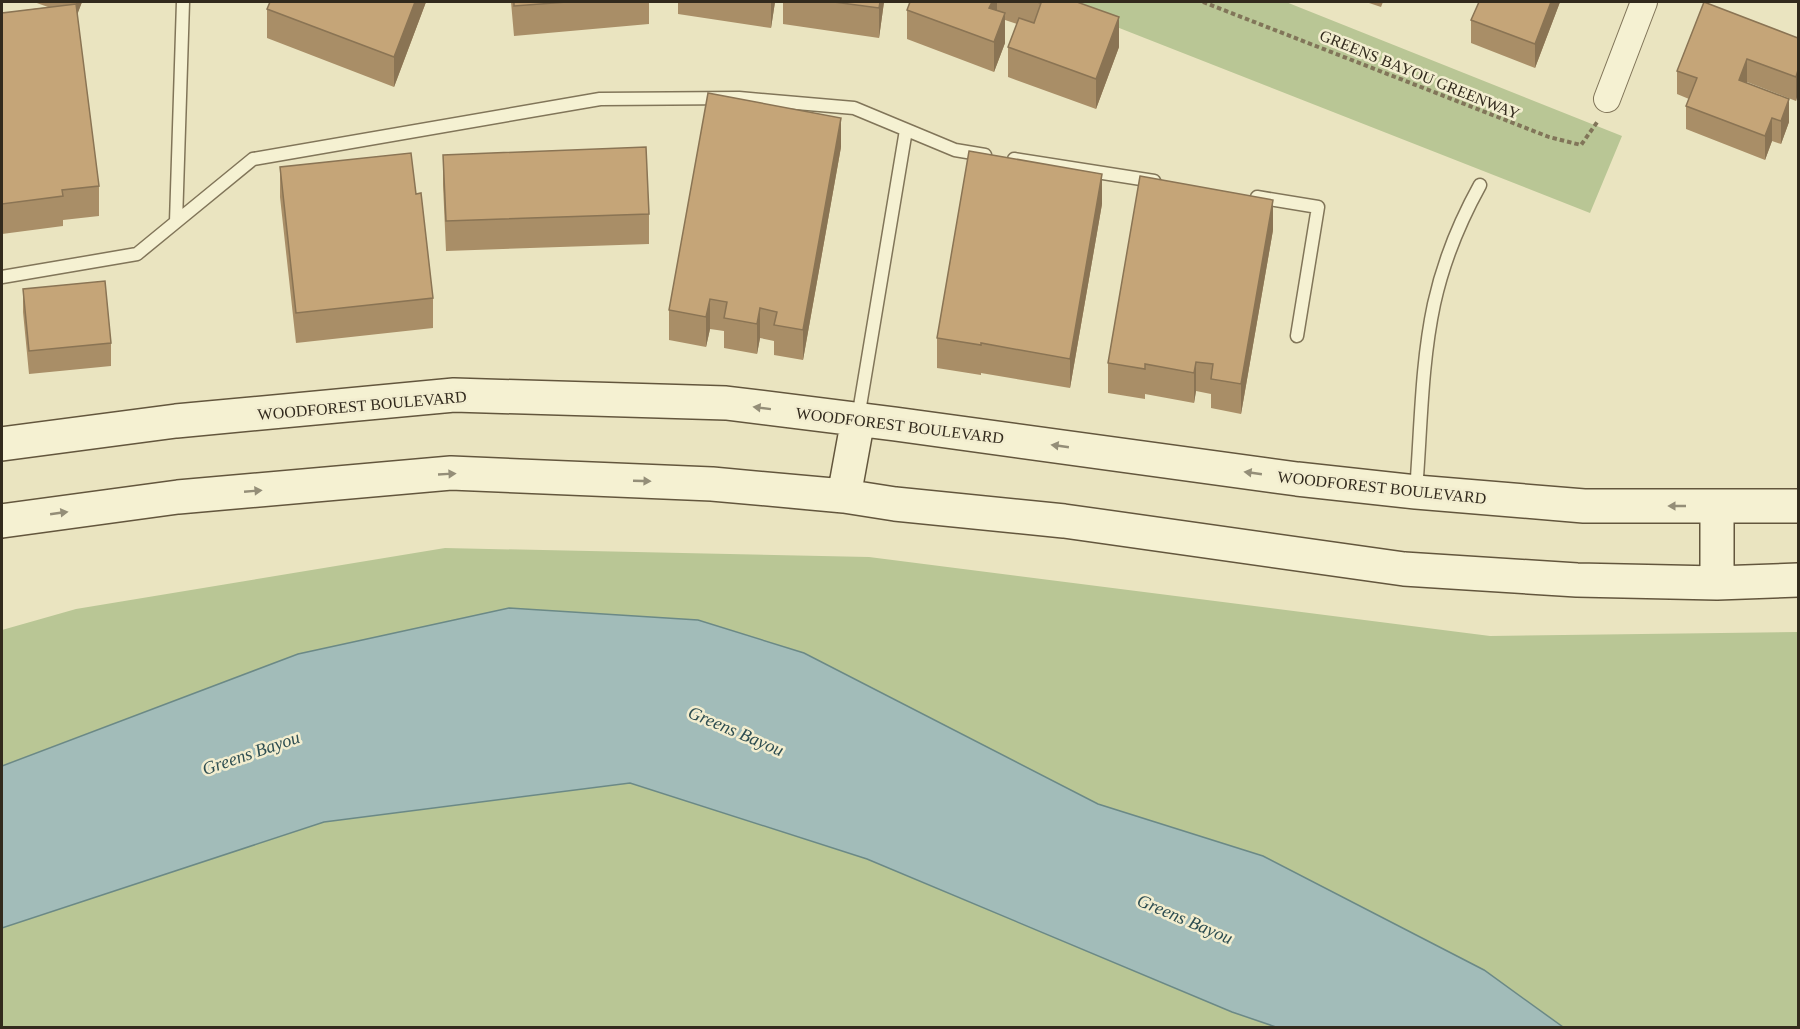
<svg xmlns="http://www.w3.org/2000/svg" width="1800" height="1029" viewBox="0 0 1800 1029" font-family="Georgia,serif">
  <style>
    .green { fill: #b9c695 }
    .water { fill: #a2bcb9; stroke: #6b8986; stroke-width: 1.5 }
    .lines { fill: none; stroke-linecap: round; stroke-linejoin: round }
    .service-casing { stroke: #817559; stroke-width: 15 }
    .minor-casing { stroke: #817559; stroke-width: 28 }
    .secondary-casing { stroke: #63563d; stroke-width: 36 }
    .path { stroke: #817559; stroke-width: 4; stroke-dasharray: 4.5 3; stroke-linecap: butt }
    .service { stroke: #f5f1d2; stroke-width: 12 }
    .minor { stroke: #f5f1d2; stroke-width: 26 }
    .secondary { stroke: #f5f1d2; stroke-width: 33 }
    .wall { fill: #a98e67 }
    .shaded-wall { fill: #8a7454 }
    .building { fill: #c5a578; stroke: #8a7454; stroke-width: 1.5 }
    .oneway { fill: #948e78 }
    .labels { text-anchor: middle; stroke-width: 5; stroke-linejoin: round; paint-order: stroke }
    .street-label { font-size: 16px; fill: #322a1d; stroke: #f2edcf }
    .water-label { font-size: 18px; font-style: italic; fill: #2d4d51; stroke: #f2edcf }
  </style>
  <rect width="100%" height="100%" fill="#eae4c0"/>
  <path class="green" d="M 1053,2 L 1286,2 L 1622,136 L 1590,213 Z
    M 445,548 L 869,557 L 1490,636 L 1798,632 L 1798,1027 L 1563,1027 L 1484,970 L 1263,856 L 1098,804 L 804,653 L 698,620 L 298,654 L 2,766 L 2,630 L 76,609 Z
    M 630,783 L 867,859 L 1232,1012 L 1279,1027 L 2,1027 L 2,928 L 324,822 Z"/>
  <path class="water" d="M 509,608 L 698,620 L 804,653 L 1098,804 L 1263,856 L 1484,970 L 1563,1027 L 1279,1028 L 1232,1012 L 867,859 L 630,783 L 324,822 L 2,928 L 2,766 L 298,654 Z"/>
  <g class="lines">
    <defs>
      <path id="service" d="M 183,2 L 176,222 L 253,159 L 600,99 L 739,98 L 854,108 L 955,150 L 985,155
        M 1014,159 L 1154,181
        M 1257,197 L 1318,207 L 1297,336
        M 2,277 L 137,254 L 176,222
        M 858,418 L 906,130
        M 1416,491 C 1421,429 1421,365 1434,304 C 1443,263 1459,223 1480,185"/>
      <path id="minor" d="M 1607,99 L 1644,2"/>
      <path id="secondary" d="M 2,444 L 176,421 L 454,395 L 726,403 L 895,424 L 1297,479 L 1416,492 L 1584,506 L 1798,506
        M 844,496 L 858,419
        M 1717,506 L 1717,583
        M 2,521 L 178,497 L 451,473 L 712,484 L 844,496 L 895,504 L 1064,521 L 1404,569 L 1577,580 L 1717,583 L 1798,580"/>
    </defs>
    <use href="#service" class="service-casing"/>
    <use href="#minor" class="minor-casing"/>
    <use href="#secondary" class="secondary-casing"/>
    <path class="path" d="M 1203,2 L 1549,137 L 1581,145 L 1598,121"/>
    <use href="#service" class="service"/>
    <use href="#minor" class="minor"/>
    <use href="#secondary" class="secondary"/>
  </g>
  <path class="wall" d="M 34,2 L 82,2 L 77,14 L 99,186 L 99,216 L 63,220 L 63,226 L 2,234 L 2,13 L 48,7 Z
    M 270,2 L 426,2 L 394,87 L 267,38 L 267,9 Z
    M 511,2 L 649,2 L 649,24 L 514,36 Z
    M 678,2 L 775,2 L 771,28 L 678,14 Z
    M 783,2 L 884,2 L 879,38 L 783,24 Z
    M 910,2 L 1077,2 L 1119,47 L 1096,109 L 1008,77 L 1008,47 L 1017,24 L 1005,20 L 1005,43 L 994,72 L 907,39 L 907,10 Z
    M 1366,2 L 1383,2 L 1381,7 Z
    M 1479,2 L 1560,2 L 1535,68 L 1471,43 L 1471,20 Z
    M 1798,38 L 1798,93 L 1796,101 L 1747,82 L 1747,83 L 1789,122 L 1781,144 L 1772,141 L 1765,160 L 1686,129 L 1686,106 L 1689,99 L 1677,94 L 1677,71 Z
    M 841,147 L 803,360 L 774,355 L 774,341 L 760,338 L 757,354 L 724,348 L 724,331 L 710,329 L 706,347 L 669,340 L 669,310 Z
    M 443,155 L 649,214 L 649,244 L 446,251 L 443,185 Z
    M 280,167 L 416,194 L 433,298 L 433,328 L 296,343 L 280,197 Z
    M 1102,204 L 1070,388 L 981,373 L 981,375 L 937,368 L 937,338 Z
    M 1273,230 L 1241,414 L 1211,408 L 1211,394 L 1196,391 L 1194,403 L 1145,394 L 1145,399 L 1108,393 L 1108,363 Z
    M 23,289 L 111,343 L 111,366 L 29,374 L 23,312 Z"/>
  <path class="shaded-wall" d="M 76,2 L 82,2 L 76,18 Z
    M 415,2 L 426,2 L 394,87 L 394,57 Z
    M 771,2 L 775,2 L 771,28 Z
    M 880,2 L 884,2 L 879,38 L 879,8 Z
    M 992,2 L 997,2 L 997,17 L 989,8 Z
    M 1551,2 L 1560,2 L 1535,68 L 1535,44 Z
    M 1005,13 L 1005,43 L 994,72 L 994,42 Z
    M 1119,17 L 1119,47 L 1096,109 L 1096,79 Z
    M 1747,59 L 1747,82 L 1739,103 L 1739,80 Z
    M 1798,70 L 1798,93 L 1796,101 L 1796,77 Z
    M 1789,99 L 1789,122 L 1781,144 L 1781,121 Z
    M 841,118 L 841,147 L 803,360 L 803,330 Z
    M 1772,118 L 1772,141 L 1765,160 L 1765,136 Z
    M 1102,174 L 1102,204 L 1070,388 L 1070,359 Z
    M 1273,200 L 1273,230 L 1241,414 L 1241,384 Z
    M 710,299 L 710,329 L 706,347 L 706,317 Z
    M 760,308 L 760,338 L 757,354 L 757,324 Z
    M 1196,362 L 1196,391 L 1194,403 L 1194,373 Z"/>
  <path class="building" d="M 270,2 L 415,2 L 394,57 L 267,9 Z
    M 514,2 L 567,2 L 514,6 Z
    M 834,2 L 880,2 L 879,8 Z
    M 910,2 L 992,2 L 989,8 L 1005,13 L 994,42 L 907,10 Z
    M 1037,2 L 1077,2 L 1119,17 L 1096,79 L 1008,47 L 1019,18 L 1034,23 L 1041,3 Z
    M 1479,2 L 1551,2 L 1535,44 L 1471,20 Z
    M 1704,2 L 1798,38 L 1798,70 L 1796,77 L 1747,59 L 1739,80 L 1789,99 L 1781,121 L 1772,118 L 1765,136 L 1686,106 L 1697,78 L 1677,71 Z
    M 76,4 L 99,186 L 62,190 L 63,196 L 2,204 L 2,13 Z
    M 708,93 L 841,118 L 803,330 L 774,325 L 777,312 L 760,308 L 757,324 L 724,318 L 727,302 L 710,299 L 706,317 L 669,310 Z
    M 646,147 L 649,214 L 446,221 L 443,155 Z
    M 969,151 L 1102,174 L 1070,359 L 981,343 L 981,345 L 937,338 Z
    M 411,153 L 416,194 L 421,193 L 433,298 L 296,313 L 280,167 Z
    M 1140,176 L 1273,200 L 1241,384 L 1211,379 L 1213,364 L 1196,362 L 1194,373 L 1145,364 L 1145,369 L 1108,363 Z
    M 105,281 L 111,343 L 29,351 L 23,289 Z"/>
  <defs><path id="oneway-solid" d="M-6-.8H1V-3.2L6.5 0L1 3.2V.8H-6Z" transform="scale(1.5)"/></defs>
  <g class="oneway">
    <use href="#oneway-solid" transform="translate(762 408) rotate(-173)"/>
    <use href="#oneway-solid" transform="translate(1060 446) rotate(-172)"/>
    <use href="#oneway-solid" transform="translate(1253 473) rotate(-172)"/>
    <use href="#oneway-solid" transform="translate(447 474) rotate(-3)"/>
    <use href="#oneway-solid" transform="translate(642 481) rotate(2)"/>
    <use href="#oneway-solid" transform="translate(253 491) rotate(-5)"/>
    <use href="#oneway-solid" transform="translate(1677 506) rotate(-180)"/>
    <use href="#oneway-solid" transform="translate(59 513) rotate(-8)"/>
  </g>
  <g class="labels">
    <g class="street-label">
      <text transform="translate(1420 74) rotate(22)" y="6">GREENS BAYOU GREENWAY</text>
      <text transform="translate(362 405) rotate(-5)" y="6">WOODFOREST BOULEVARD</text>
      <text transform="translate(900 425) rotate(7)" y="6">WOODFOREST BOULEVARD</text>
      <text transform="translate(1382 487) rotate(6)" y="6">WOODFOREST BOULEVARD</text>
    </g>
    <g class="water-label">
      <text transform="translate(736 731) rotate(23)" y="6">Greens Bayou</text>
      <text transform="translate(251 753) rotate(-19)" y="6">Greens Bayou</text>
      <text transform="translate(1185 919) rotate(23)" y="6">Greens Bayou</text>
    </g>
  </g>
  <rect width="1800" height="1029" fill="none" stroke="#322a1d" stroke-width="6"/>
</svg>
